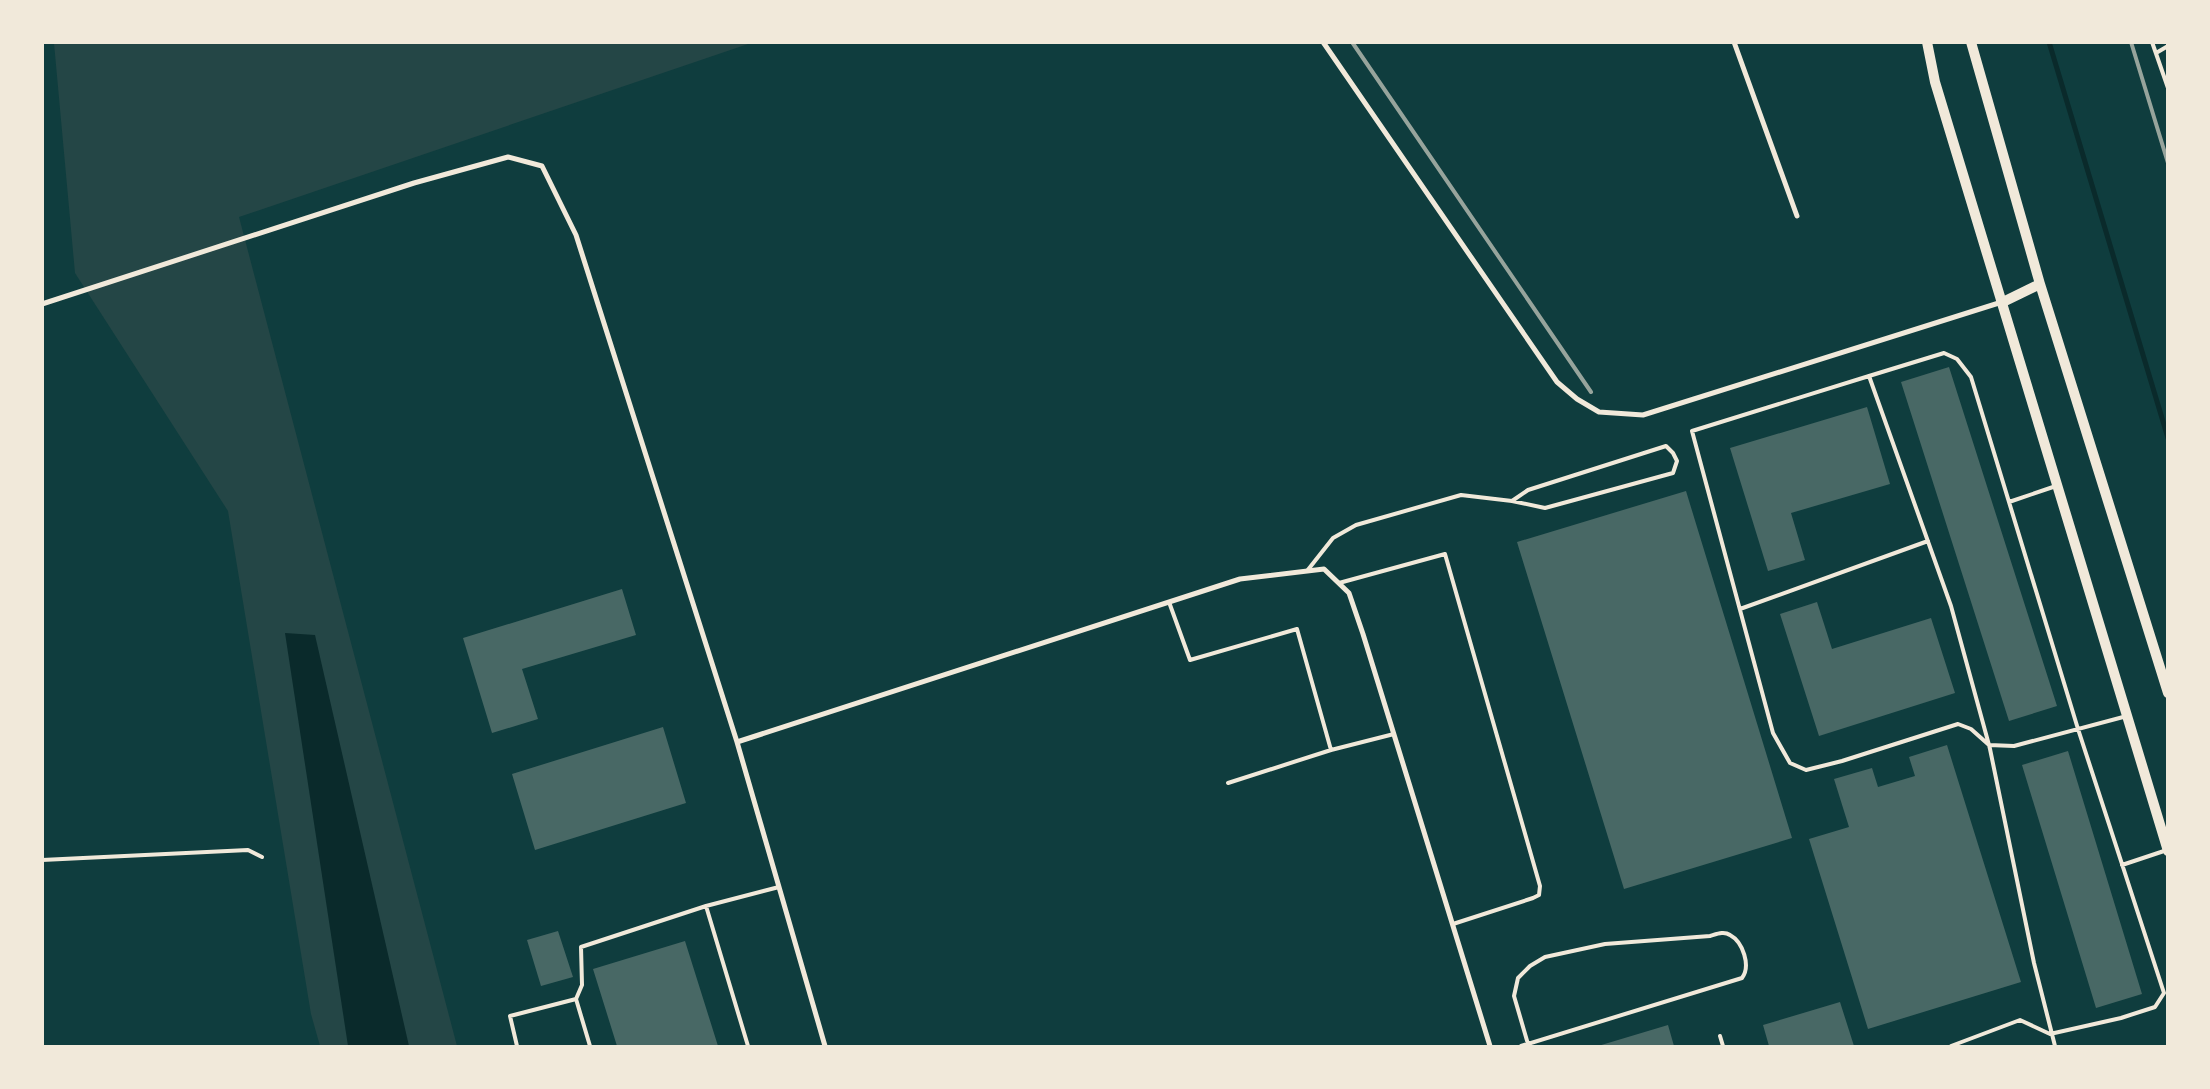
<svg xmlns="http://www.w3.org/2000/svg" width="2210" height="1089" viewBox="0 0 2210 1089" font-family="Montserrat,sans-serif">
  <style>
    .green { fill: #244646 }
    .water { fill: #0a2a2b }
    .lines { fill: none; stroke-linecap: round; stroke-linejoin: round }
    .stream { stroke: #0a2a2b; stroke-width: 5 }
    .building { fill: #486865 }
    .service { stroke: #f1e9da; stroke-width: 4 }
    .minor { stroke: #f1e9da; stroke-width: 5 }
    .secondary { stroke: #f1e9da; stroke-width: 10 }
    .rail { stroke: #97a49c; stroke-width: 4 }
  </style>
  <rect width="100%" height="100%" fill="#0f3d3e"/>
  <path class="green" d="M 54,43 L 751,43 L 239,217 L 457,1046 L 320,1046 L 311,1014 L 228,511 L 75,273 Z"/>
  <path class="water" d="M 285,633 L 315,635 L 409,1046 L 348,1046 Z"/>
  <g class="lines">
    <path class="stream" d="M 2049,42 L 2168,438"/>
  </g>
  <path class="building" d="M 1949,367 L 2057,706 L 2009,721 L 1901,382 Z
    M 1867,407 L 1890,484 L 1791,513 L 1805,560 L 1768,571 L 1730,448 Z
    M 1686,491 L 1792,838 L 1624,889 L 1517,542 Z
    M 622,589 L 636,635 L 522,669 L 538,719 L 492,733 L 463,638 Z
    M 1817,602 L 1832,649 L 1931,618 L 1955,693 L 1819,736 L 1780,614 Z
    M 663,727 L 686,803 L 535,850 L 512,774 Z
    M 1947,745 L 2021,982 L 1868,1029 L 1809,839 L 1849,827 L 1834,779 L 1872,768 L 1878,787 L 1915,776 L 1909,757 Z
    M 2068,751 L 2142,994 L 2096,1008 L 2022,765 Z
    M 558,931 L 573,977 L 541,986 L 527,940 Z
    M 685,941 L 718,1046 L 617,1046 L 593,969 Z
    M 1840,1002 L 1854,1046 L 1769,1046 L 1763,1025 Z
    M 1668,1025 L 1674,1046 L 1598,1046 Z"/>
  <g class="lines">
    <path class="service" d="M 2152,42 L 2168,88
      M 2156,53 L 2168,46
      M 1869,376 L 1944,353 L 1957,359 L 1971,377 L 2078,729 L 2164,993 L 2155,1007 L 2121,1018 L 2050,1034 L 2020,1020 L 1951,1046
      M 2009,502 L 2056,486
      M 1307,571 L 1333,538 L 1356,525 L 1461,495 L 1512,501 L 1545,508 L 1673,473 L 1677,461 L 1673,453 L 1666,446 L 1528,490 L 1512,501
      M 1339,583 L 1445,554 L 1540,886 L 1539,895 L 1533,898 L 1453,924
      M 1169,602 L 1190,660 L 1297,629 L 1331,750 L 1394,734
      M 1740,609 L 1928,541
      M 1228,783 L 1331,750
      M 42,860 L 248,850 L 262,857
      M 2122,865 L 2167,850
      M 706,906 L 748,1046
      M 576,999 L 582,985 L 581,947 L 706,906 L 779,887
      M 1720,1036 L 1723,1046
      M 517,1046 L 510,1016 L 576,999 L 590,1046
      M 1521,1046 L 1742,978 C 1751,966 1743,942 1730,935 C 1724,931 1717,934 1710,936 L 1605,944 L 1545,957 L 1530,966 L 1518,978 L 1514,996 L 1528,1044
      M 2055,1046 L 2034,963 L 1990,749 L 1989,745 L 1951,606 L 1869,376 L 1692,431 L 1773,733 L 1790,763 L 1806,770 L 1842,761 L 1958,724 L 1971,729 L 1989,745 L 2014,746 L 2127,716"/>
    <path class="minor" d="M 1323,42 L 1557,382 L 1577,399 L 1599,412 L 1643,415 L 2002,302
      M 1734,42 L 1797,216
      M 42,304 L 414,183 L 508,157 L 542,166 L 576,235 L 737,742 L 825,1046
      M 737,742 L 1240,579 L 1324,569 L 1349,593 L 1363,634 L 1490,1046"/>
    <path class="secondary" d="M 1927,42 L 1935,82 L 2168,851
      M 1971,42 L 2040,284 L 2168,693
      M 2003,302 L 2040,284"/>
    <path class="rail" d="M 1352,42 L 1591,392
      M 2131,42 L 2168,163"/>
  </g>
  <rect width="2210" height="1089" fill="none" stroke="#f1e9da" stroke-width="88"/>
</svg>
